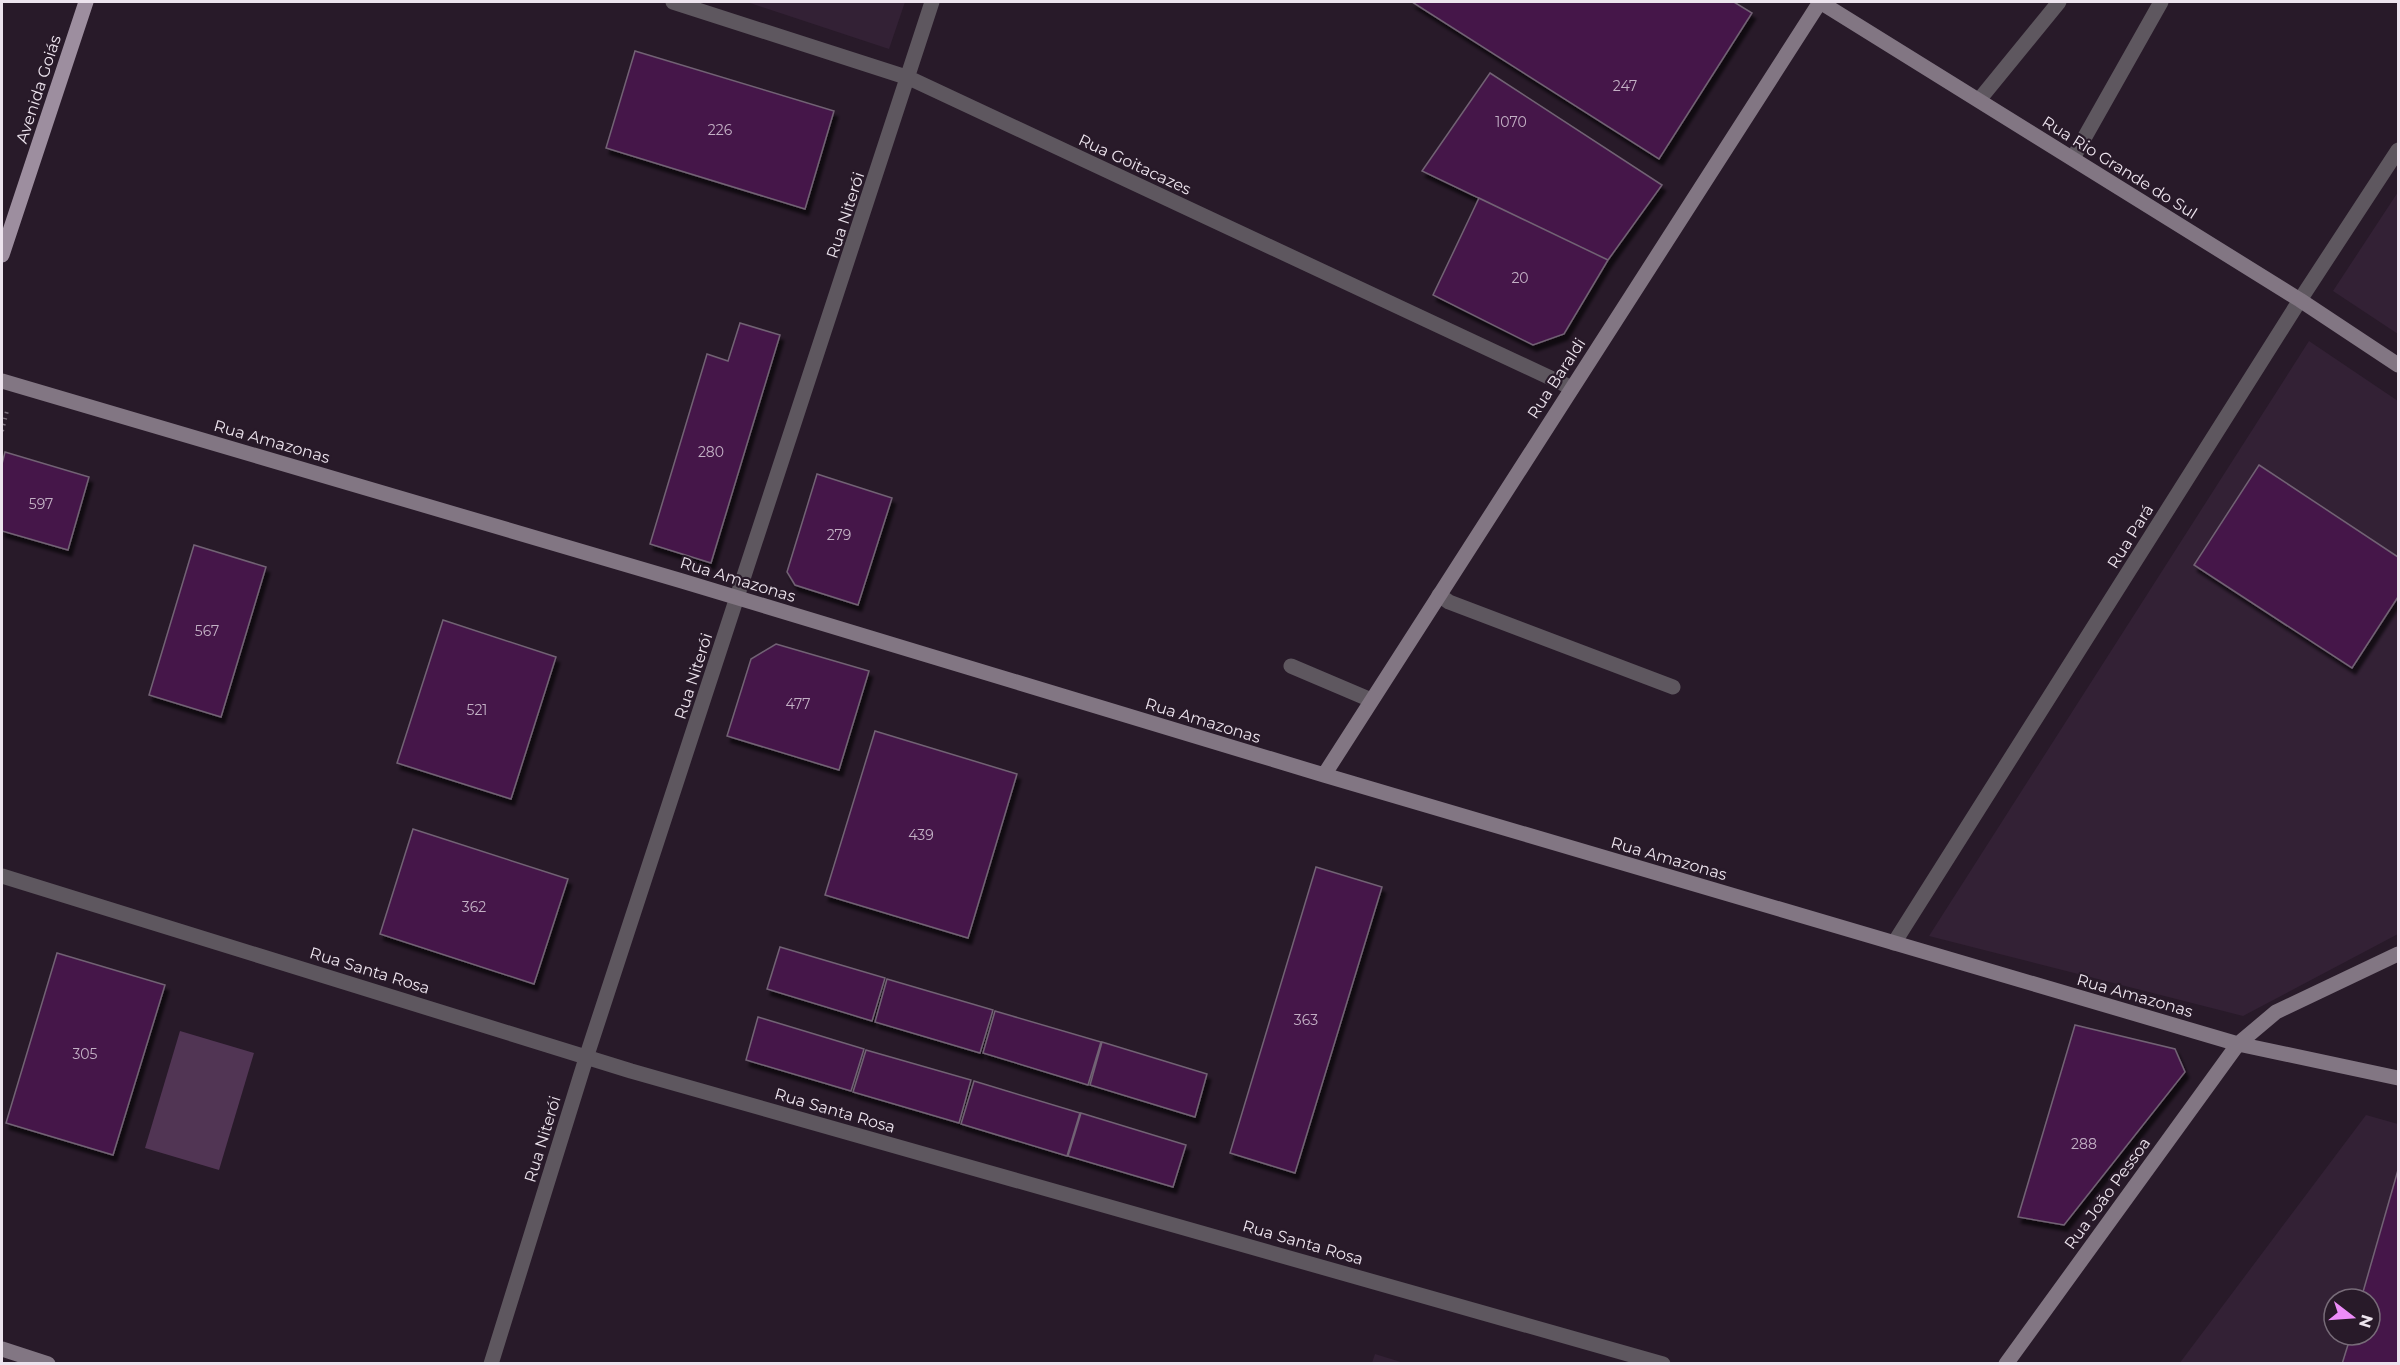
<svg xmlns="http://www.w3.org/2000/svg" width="2400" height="1365" viewBox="0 0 2400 1365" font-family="Montserrat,sans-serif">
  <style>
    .built { fill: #332135; fill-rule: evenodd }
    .green { fill: #513554 }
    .building { fill: #45194a; stroke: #726274; stroke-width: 1.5; filter: url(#shadow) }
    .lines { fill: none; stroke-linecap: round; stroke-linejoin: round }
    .path { stroke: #766a77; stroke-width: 4; stroke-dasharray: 1.5 4.5; stroke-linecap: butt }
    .lane { stroke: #5e575f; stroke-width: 15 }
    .street { stroke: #5e575f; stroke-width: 15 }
    .secondary { stroke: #827683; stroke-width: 15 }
    .primary { stroke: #9d8e9f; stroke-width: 15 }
    .labels { text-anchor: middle; stroke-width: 4.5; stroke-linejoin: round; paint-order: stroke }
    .number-label { font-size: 14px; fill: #c3b1c5 }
    .street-label { font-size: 16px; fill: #ede4ee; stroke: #281a29 }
  </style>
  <defs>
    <filter id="shadow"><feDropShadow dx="3.5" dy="6" stdDeviation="1.5" flood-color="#0009"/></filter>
  </defs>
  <rect width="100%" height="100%" fill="#281a29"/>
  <path class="built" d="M 747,2 L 905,2 L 889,49 Z
    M 2398,192 L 2398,334 L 2333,291 Z
    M 2309,341 L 2398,401 L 2398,934 L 2243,1016 L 1929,936 Z
    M 2366,1115 L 2398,1124 L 2398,1363 L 2179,1364 ZM 2334,1299 L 2370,1299 L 2370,1335 L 2334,1335 Z
    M 1375,1354 L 1404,1363 L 1372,1363 Z"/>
  <path class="green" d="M 180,1031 L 254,1053 L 219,1170 L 145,1148 Z"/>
  <path class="building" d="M 1412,2 L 1734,2 L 1752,13 L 1659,159 Z
    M 635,51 L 834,111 L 805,209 L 606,148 Z
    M 1490,73 L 1662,185 L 1608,260 L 1422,171 Z
    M 1479,198 L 1608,260 L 1564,334 L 1533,345 L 1433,295 Z
    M 740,323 L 780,335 L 711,563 L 650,544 L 707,354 L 728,361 Z
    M 5,452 L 89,477 L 68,550 L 2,531 L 2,464 Z
    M 2259,465 L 2398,557 L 2398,597 L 2352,668 L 2194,565 Z
    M 817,474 L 892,498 L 858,605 L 795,585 L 787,572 Z
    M 194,545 L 266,567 L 221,717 L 149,695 Z
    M 443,620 L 556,657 L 511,799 L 397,763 Z
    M 776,644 L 869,671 L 839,770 L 727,736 L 751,659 Z
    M 875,731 L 1017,774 L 968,938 L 825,895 Z
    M 413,829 L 568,879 L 534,984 L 380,934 Z
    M 1316,867 L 1382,887 L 1295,1173 L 1230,1153 Z
    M 780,947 L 885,978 L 872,1021 L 767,989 Z
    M 57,953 L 165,985 L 113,1155 L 6,1123 Z
    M 887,979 L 993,1010 L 980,1053 L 875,1022 Z
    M 995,1011 L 1101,1042 L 1088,1085 L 983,1053 Z
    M 758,1017 L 864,1049 L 851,1091 L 746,1060 Z
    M 2075,1025 L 2175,1049 L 2185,1072 L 2064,1225 L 2018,1217 Z
    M 1102,1042 L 1207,1074 L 1195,1117 L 1090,1085 Z
    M 866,1050 L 971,1080 L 959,1123 L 853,1092 Z
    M 974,1081 L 1080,1113 L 1067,1156 L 961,1124 Z
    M 1081,1113 L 1186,1145 L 1173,1187 L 1068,1156 Z
    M 2398,1170 L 2398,1364 L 2342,1364 L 2351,1335 L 2370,1335 L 2370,1299 L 2361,1299 Z"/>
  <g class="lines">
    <path class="path" d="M 2,431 L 7,411"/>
    <path class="lane" d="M 1979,100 L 2059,2
      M 2073,158 L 2161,2
      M 1439,595 L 1449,602 L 1673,687
      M 1291,666 L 1371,700"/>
    <path class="street" d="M 673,2 L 909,78 L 1572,388
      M 2,876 L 631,1071 L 1663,1364
      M 1894,943 L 2300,300 L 2398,150
      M 491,1364 L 587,1055 L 932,2"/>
    <path class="secondary" d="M 1820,2 L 2300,300 L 2398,365
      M 2,381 L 682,581 L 1324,775 L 2238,1044 L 2398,1078
      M 1324,775 L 1820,2
      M 2,1349 L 48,1364
      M 2006,1364 L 2238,1044 L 2276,1012 L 2398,954"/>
    <path class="primary" d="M 2,255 L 86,2"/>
  </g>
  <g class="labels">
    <g class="number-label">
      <text x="1625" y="91">247</text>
      <text x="1511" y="127">1070</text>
      <text x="720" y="135">226</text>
      <text x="1520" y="283">20</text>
      <text x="711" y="457">280</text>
      <text x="41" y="509">597</text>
      <text x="839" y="540">279</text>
      <text x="207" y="636">567</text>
      <text x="798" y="709">477</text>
      <text x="477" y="715">521</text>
      <text x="921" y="840">439</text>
      <text x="474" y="912">362</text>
      <text x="1306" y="1025">363</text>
      <text x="85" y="1059">305</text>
      <text x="2084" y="1149">288</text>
    </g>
    <g class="street-label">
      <text transform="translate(38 89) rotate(-72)" y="6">Avenida Goiás</text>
      <text transform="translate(1135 164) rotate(25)" y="6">Rua Goitacazes</text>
      <text transform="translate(2120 167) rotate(32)" y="6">Rua Rio Grande do Sul</text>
      <text transform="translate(845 215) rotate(-72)" y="6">Rua Niterói</text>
      <text transform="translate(1556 378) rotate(-57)" y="6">Rua Baraldi</text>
      <text transform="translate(272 441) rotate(16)" y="6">Rua Amazonas</text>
      <text transform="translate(2130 536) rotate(-58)" y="6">Rua Pará</text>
      <text transform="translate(738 579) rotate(17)" y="6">Rua Amazonas</text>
      <text transform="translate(693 676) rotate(-72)" y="6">Rua Niterói</text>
      <text transform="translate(1203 720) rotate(17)" y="6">Rua Amazonas</text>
      <text transform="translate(1669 858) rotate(16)" y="6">Rua Amazonas</text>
      <text transform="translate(370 970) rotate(17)" y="6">Rua Santa Rosa</text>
      <text transform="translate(2135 995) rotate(16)" y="6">Rua Amazonas</text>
      <text transform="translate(835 1110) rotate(16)" y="6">Rua Santa Rosa</text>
      <text transform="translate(542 1139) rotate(-73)" y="6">Rua Niterói</text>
      <text transform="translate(2107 1193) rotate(-54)" y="6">Rua João Pessoa</text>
      <text transform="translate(1303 1242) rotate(16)" y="6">Rua Santa Rosa</text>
    </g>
  </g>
  <rect width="2400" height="1365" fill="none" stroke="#ede4ee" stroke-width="6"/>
  <g transform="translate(2352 1317) rotate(107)"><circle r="28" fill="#281a29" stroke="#776b78" stroke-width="1.5"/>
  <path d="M0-4.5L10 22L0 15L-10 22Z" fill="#ed8cf9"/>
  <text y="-9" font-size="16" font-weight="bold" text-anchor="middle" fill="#ede4ee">N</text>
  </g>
</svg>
